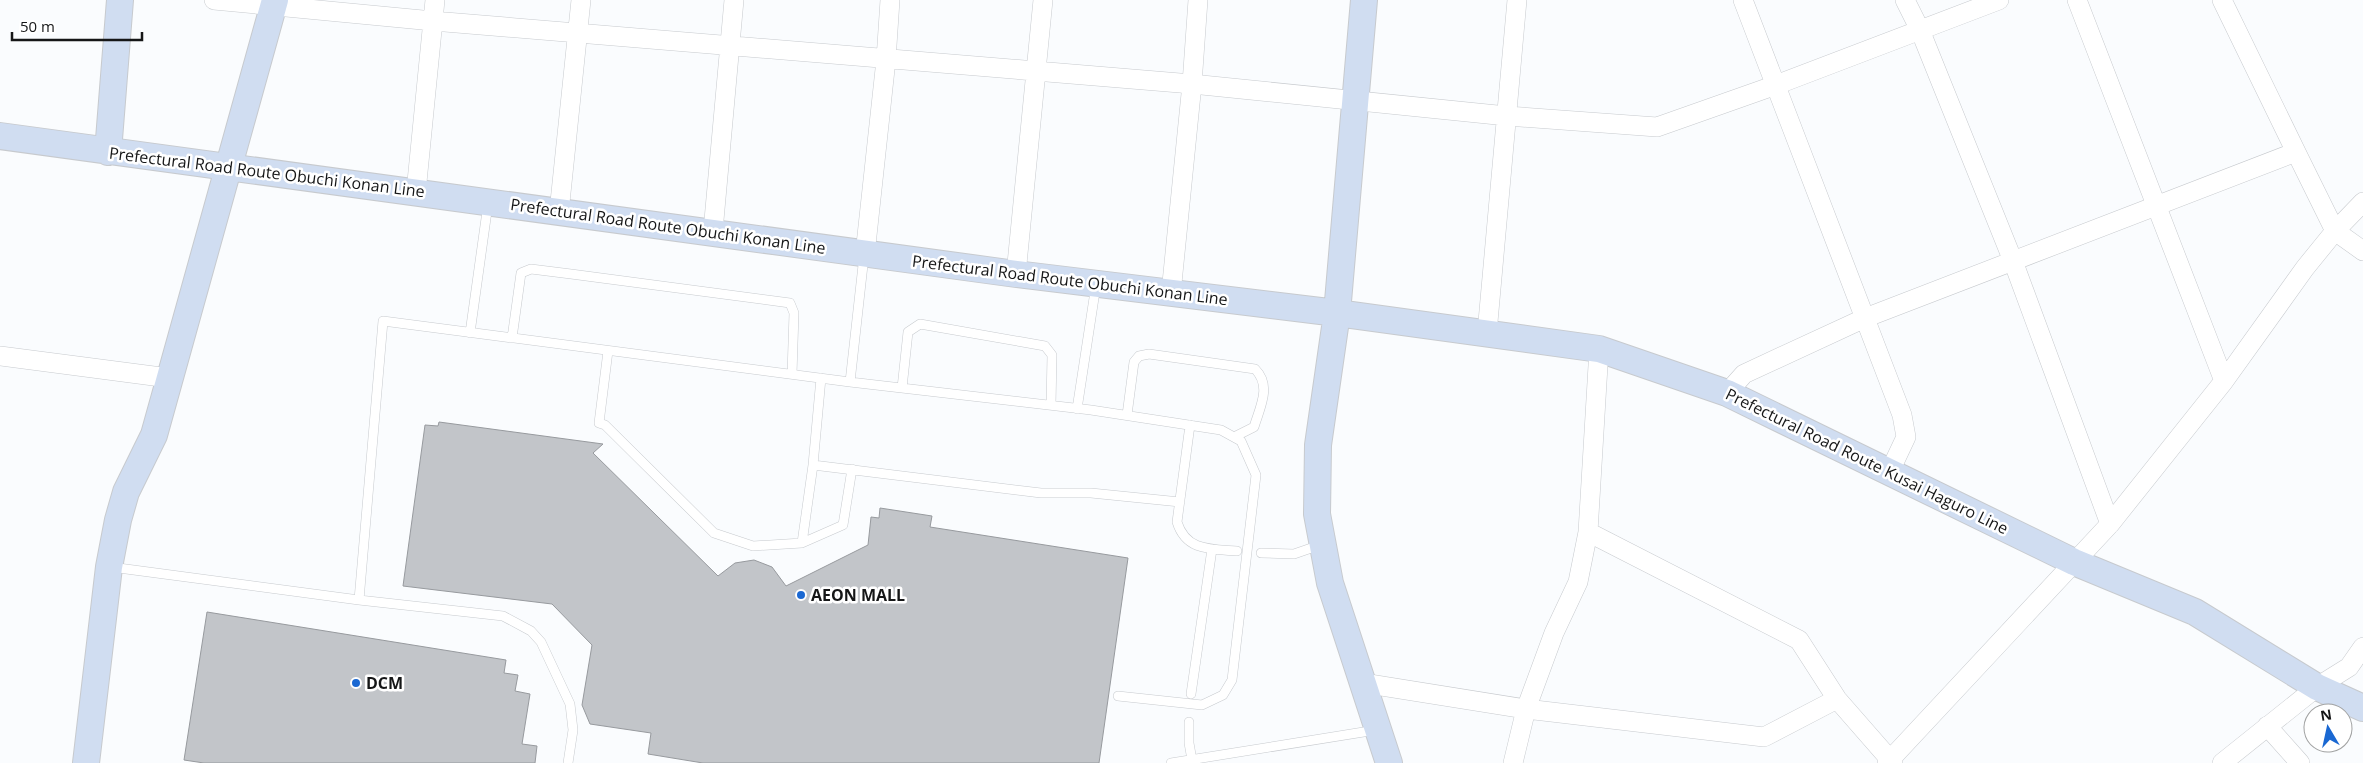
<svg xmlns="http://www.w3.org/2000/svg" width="2363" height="763" viewBox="0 0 2363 763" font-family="'Open Sans',sans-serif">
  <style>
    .building { fill: #c2c5c9; stroke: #979a9e }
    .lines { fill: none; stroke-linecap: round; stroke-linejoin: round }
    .lane-casing { stroke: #c7cace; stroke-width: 10 }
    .street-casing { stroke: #c7cace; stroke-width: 20 }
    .secondary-casing { stroke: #c7cace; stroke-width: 28 }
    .lane { stroke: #fff; stroke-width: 9 }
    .street { stroke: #fff; stroke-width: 19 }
    .secondary { stroke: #d0ddf1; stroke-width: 26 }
    .poi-dot { fill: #1a68d2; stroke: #fff; stroke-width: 2 }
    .labels { text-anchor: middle; stroke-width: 5; stroke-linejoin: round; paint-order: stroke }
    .street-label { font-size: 16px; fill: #151617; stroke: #fff }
    .poi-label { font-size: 16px; font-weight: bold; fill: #151617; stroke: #fff; text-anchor: start }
  </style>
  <rect width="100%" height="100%" fill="#fafcfe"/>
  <path class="building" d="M 439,422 L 603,444 L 593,453 L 718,576 L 735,563 L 754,560 L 772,567 L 786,586 L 868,545 L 871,517 L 879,518 L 880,508 L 932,516 L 930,527 L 1128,558 L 1099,763 L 703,763 L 648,754 L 651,733 L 590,724 L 582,705 L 592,645 L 552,604 L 403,586 L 425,425 L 438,426 Z
    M 207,612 L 506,660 L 504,673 L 518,675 L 515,691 L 530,694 L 522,744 L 537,746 L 535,763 L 204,763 L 184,760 Z"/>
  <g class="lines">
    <defs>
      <path id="lane" d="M 470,333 L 488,204
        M 512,338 L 521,273 L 531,269 L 571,274 L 790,303 L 794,313 L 792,374
        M 608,351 L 599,423 L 605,425 L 714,533 L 753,546 L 802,543 L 843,525 L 852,469
        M 850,382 L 864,256
        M 902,388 L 908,332 L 920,324 L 1045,346 L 1052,355 L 1051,405
        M 1077,409 L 1096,285
        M 1127,415 L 1134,362 L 1139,356 L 1149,354 L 1255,369 C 1272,386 1260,407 1254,427 L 1234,437
        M 1190,425 L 1177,522 C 1186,551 1210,549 1237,551
        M 813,465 L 1041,493 L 1091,493 L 1180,502
        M 802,543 L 813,465 L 821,378
        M 1261,553 L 1294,554 L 1320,545
        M 111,567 L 359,600 L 503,616 L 531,631 L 541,642 L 570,704 L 573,730 L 568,763
        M 359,600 L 383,321 L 850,382 L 1091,410 L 1221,430 L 1241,441 L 1256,475 L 1232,680 L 1223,695 L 1202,705 L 1118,696
        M 1191,694 L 1212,549
        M 1189,722 L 1189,743 L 1192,760
        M 1171,763 L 1376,730"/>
      <path id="street" d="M 214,0 L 433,21 L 1192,84 L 1507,116 L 1657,127 L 1776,85 L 1999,0
        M 1743,0 L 1902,415 L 1906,437 L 1890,471
        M 1905,0 L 1920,30 L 2013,261 L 2110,524
        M 2077,0 L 2224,381
        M 2222,0 L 2296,152
        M 416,192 L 435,0
        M 559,212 L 581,0
        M 713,231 L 734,0
        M 865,254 L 886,60 L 890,0
        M 1016,274 L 1043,0
        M 1171,293 L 1192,84 L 1198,0
        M 1487,333 L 1517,0
        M 0,356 L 169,378
        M 1727,393 L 1744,374 L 1865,318 L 2296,152 L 2335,231 L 2363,251
        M 1588,532 L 1799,640 L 1837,699 L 1893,763
        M 1363,683 L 1526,709 L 1764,737 L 1837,699
        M 2267,726 L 2300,763
        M 1513,763 L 1526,709 L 1554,633 L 1578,582 L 1588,532 L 1599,349
        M 1887,763 L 2110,524 L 2224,381 L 2305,268 L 2335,231 L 2363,202
        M 2222,763 L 2317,687 L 2349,667 L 2363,647"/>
      <path id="secondary" d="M 1364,0 L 1337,313 L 1318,445 L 1317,514 L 1330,583 L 1389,763
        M 0,136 L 1016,274 L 1337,313 L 1599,349 L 1727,393 L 2074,562 L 2195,612 L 2317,687 L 2363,708
        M 108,152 L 120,0
        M 86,763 L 109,567 L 118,520 L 126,492 L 154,435 L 275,0"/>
    </defs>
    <use href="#lane" class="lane-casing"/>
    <use href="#street" class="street-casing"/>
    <use href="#secondary" class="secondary-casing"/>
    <use href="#lane" class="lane"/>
    <use href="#street" class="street"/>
    <use href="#secondary" class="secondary"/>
  </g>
  <g class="poi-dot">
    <circle cx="801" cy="595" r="5"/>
    <circle cx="356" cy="683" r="5"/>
  </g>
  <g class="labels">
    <g class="street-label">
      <text transform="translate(267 172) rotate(7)" y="6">Prefectural Road Route Obuchi Konan Line</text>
      <text transform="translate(668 226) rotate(8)" y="6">Prefectural Road Route Obuchi Konan Line</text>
      <text transform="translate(1070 280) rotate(7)" y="6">Prefectural Road Route Obuchi Konan Line</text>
      <text transform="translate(1867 461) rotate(26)" y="6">Prefectural Road Route Kusai Haguro Line</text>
    </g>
    <g class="poi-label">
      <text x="811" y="601">AEON MALL</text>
      <text x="366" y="689">DCM</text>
    </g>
  </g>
  <g transform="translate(2328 728) rotate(351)"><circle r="24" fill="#ffffff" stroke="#a1a2a2"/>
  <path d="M0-4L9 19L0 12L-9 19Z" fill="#1a68d2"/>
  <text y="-8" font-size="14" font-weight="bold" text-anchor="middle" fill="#151617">N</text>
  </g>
  <path d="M12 32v8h130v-8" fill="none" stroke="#151617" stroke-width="2.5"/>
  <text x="20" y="32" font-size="15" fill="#151617" stroke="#ffffff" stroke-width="4" paint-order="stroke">50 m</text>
</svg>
